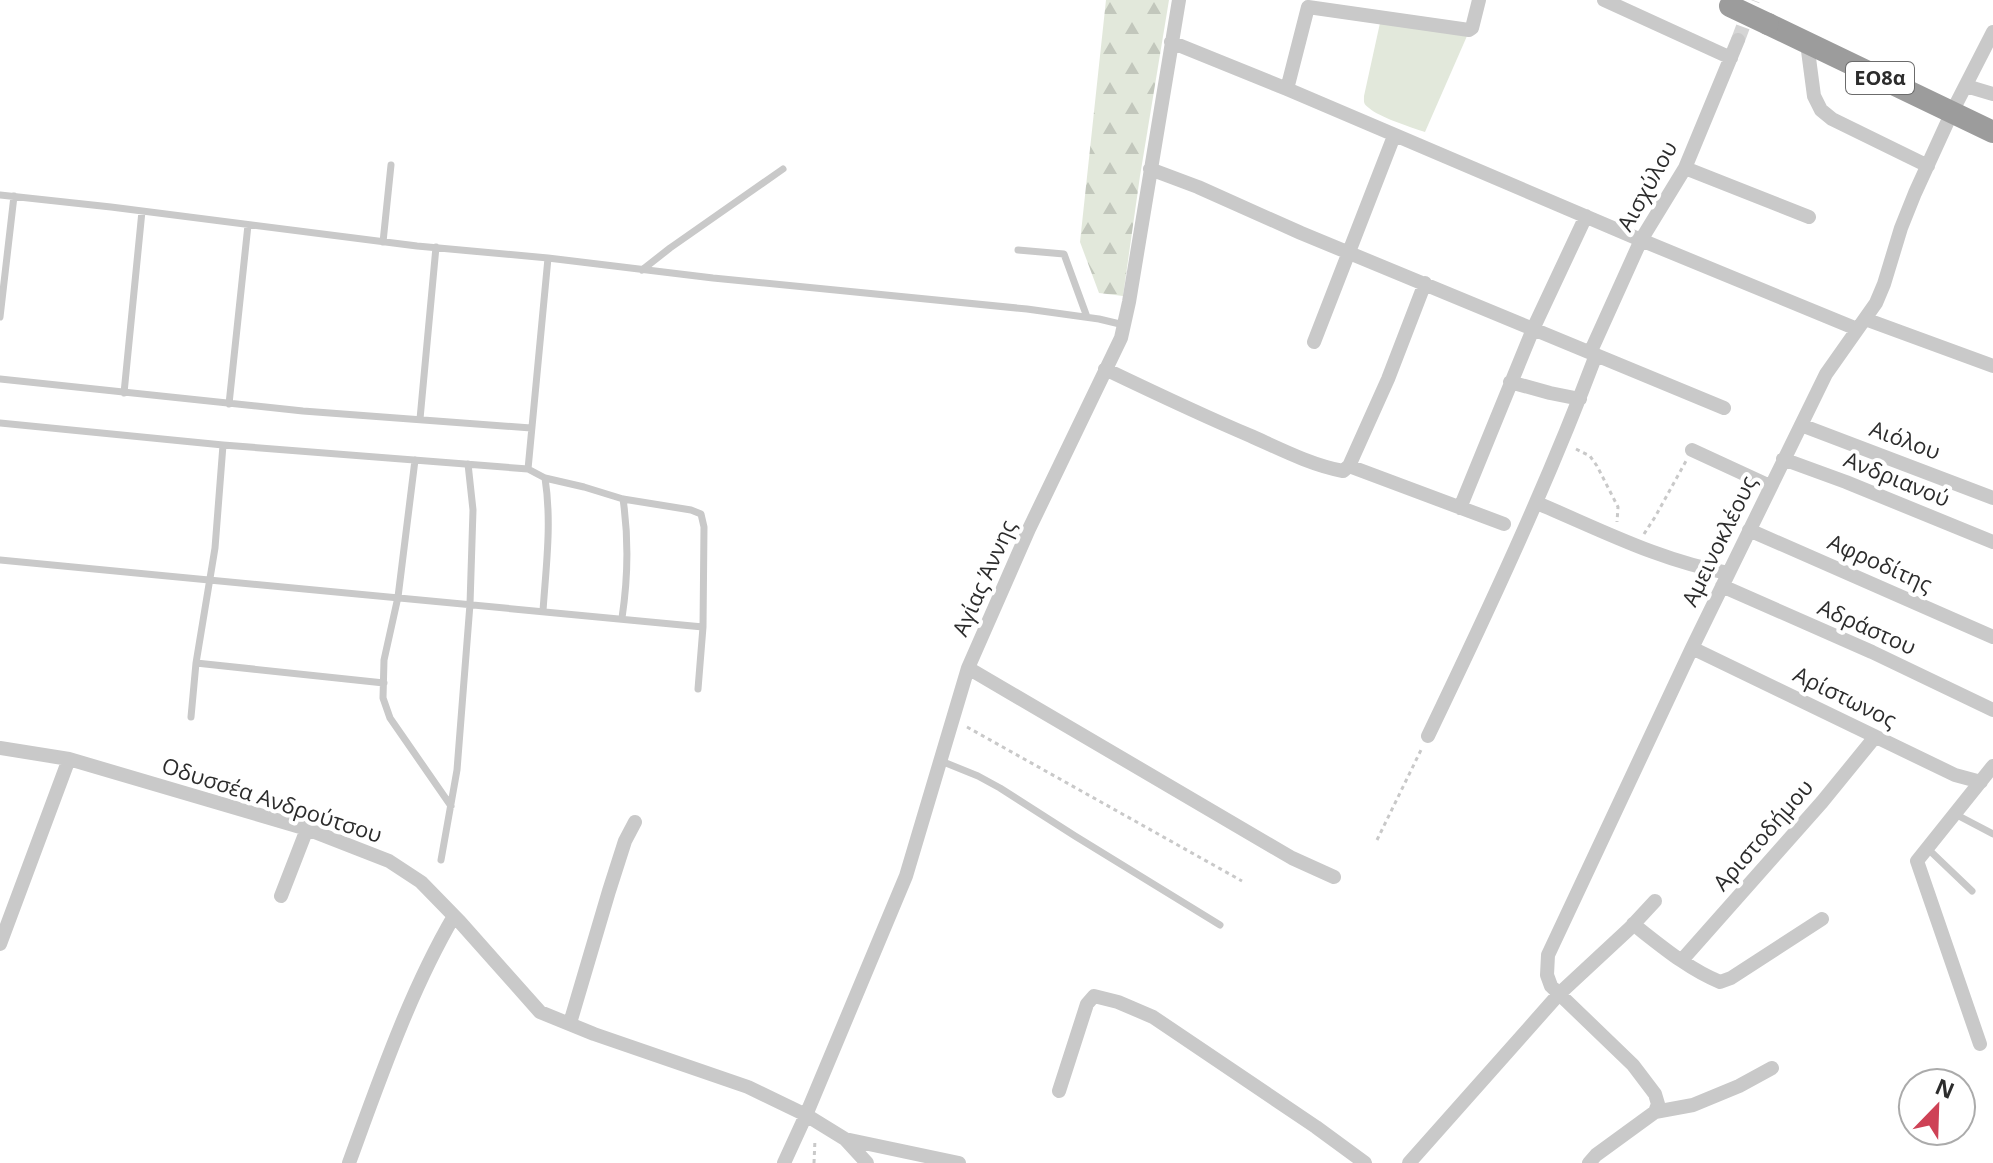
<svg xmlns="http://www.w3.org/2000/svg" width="1993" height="1163" viewBox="0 0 1993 1163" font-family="'Open Sans',sans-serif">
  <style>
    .forest { fill: url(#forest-firs) }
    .park { fill: #e2e8db }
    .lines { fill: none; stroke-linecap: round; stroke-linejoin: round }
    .minor-tunnel { stroke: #d5d5d5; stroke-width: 14; stroke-dasharray: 14 7; stroke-linecap: butt }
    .path { stroke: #c9c9c9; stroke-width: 3; stroke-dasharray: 4 4; stroke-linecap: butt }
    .service { stroke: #c9c9c9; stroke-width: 7 }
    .minor { stroke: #c9c9c9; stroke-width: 14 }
    .trunk { stroke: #9c9c9c; stroke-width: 22 }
    .trunk-bridge { stroke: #9c9c9c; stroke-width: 22 }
    .labels { text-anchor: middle; stroke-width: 8; stroke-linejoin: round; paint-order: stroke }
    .shield { fill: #fff; stroke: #6b6b6b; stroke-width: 2 }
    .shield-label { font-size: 20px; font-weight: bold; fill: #2c2c2c }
    .street-label { font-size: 22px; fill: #2c2c2c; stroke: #fff }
  </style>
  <defs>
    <pattern id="forest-firs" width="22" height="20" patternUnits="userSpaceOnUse" patternTransform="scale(2)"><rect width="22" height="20" fill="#e2e8db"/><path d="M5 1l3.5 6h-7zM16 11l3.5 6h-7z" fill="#c2c7bc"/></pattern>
  </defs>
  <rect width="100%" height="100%" fill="#fff"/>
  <path class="forest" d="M 1106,0 L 1169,0 L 1140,176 L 1123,296 L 1099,293 L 1080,242 Z"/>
  <path class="park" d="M 1380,23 L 1467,36 L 1425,132 C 1410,127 1379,117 1369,108 C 1363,104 1364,102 1364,96 Z"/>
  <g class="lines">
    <path class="minor-tunnel" d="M 1738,40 L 1753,0"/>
    <path class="path" d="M 1576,449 L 1590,456 L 1597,466 L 1618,507 L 1617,522
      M 1644,534 L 1655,517 L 1686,461
      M 967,727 L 1242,881
      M 1377,840 L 1421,750
      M 814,1163 L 815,1139"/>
    <path class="service" d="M 0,195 L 111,207 L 417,246 L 548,258 L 713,278 L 1027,309 L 1099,319 L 1124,325
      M 383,242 L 391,165
      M 1018,250 L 1064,254 L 1087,317
      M 642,270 L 670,248 L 783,169
      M 0,317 L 14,196
      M 0,379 L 303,411 L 531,428
      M 124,393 L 142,211
      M 229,404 L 248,225
      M 420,419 L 436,247
      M 0,423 L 223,445 L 528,469 L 548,258
      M 415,460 L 398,597 L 384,660 L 383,698 L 390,718 L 451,806
      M 528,469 L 545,478 L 584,487 L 623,499 L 691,510 L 701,514 L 704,527 L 703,627 L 698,689
      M 0,560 L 703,627
      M 543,611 C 546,566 552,523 545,478
      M 622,618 C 628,578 629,540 623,499
      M 196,663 L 384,683
      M 191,717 L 196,663 L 215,548 L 223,445
      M 941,761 L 978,776 L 1000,788 L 1075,836 L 1220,925
      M 1955,814 L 1993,834
      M 1927,848 L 1972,891
      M 441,860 L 457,770 L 470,604 L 473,510 L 468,464"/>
    <path class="minor" d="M 1604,0 L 1731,58
      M 1171,42 L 1287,89 L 1641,240 L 1857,329
      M 1807,43 L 1814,96 L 1821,110 L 1832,119 L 1928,166
      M 1966,86 L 1993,94
      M 1287,89 L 1308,7 L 1469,30 L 1472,28 L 1479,0
      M 1685,168 L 1809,217
      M 1150,169 L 1198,187 L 1301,233 L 1724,408
      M 1865,319 L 1993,366
      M 1314,342 L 1394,136
      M 1590,353 L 1641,240 L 1685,168 L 1738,40
      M 1105,369 C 1153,392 1201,415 1251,436 C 1280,449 1311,465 1343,471 L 1349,466 L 1388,379 L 1425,283
      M 1510,382 L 1550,393 L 1580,399
      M 1801,425 L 1993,498
      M 1692,450 L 1770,486
      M 1783,459 L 1846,482 L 1993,542
      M 1349,466 L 1504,524
      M 1537,503 C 1599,529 1660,561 1728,573
      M 1460,508 L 1533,329 L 1586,216
      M 1749,530 L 1993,637
      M 1722,586 L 1872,652 L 1993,710
      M 1692,648 L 1955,775 L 1981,782
      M 968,668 L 1292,858 L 1334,877
      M 1428,736 C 1488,611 1547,485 1596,355
      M 0,748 L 69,759 L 307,829 L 389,861 L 421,882 L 460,922 L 540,1012 L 594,1034 L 748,1087 L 806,1115 L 845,1139 L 867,1163
      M 281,896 L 307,829
      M 1633,924 C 1660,945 1688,969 1720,982 L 1731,978 L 1822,919
      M 0,944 L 69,759
      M 1682,960 L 1822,802 L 1875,737
      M 570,1023 L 609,891 L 625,841 L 635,822
      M 1980,1044 L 1917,861 L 1993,766
      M 1059,1091 L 1087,1004 L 1094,996 L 1118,1002 L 1153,1017 L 1316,1127 L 1365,1163
      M 1655,1112 L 1693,1105 L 1739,1086 L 1772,1068
      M 845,1139 L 959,1163
      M 349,1163 C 379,1081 410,991 454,916
      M 784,1163 L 806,1115 L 906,876 L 968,668 L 1029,529 L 1121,338 L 1129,302 L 1179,0
      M 1409,1163 L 1559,994 L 1629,929 L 1655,901
      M 1589,1163 L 1596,1155 L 1655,1112 L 1658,1104 L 1655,1094 L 1633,1065 L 1551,986 L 1547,975 L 1548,955 L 1692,648 L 1826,374 L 1876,303 L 1884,284 L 1901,228 L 1915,193 L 1952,112 L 1993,32"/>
    <path class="trunk" d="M 1768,24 L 1993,132"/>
    <path class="trunk-bridge" d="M 1730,6 L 1768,24"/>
  </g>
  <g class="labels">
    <rect class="shield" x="1846" y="62" width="68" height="32" rx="6"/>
    <g class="shield-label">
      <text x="1880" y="85">ΕΟ8α</text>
    </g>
    <g class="street-label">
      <text transform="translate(1647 186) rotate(-61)" y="8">Αισχύλου</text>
      <text transform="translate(1905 440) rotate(20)" y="8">Αιόλου</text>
      <text transform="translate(1897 479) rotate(22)" y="8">Ανδριανού</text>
      <text transform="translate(1719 541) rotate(-64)" y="8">Αμεινοκλέους</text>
      <text transform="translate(1880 563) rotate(24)" y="8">Αφροδίτης</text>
      <text transform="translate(984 578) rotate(-66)" y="8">Αγίας Άννης</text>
      <text transform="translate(1867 627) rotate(24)" y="8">Αδράστου</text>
      <text transform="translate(1845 697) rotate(26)" y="8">Αρίστωνος</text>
      <text transform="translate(272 800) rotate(18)" y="8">Οδυσσέα Ανδρούτσου</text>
      <text transform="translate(1763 835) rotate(-49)" y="8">Αριστοδήμου</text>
    </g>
  </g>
  <g transform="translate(1937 1107) rotate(23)"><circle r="38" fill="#ffffff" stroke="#ababab" stroke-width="2"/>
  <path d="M0-6L14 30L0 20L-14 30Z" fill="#ce4256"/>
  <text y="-12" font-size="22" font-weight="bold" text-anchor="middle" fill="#2c2c2c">N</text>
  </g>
</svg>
